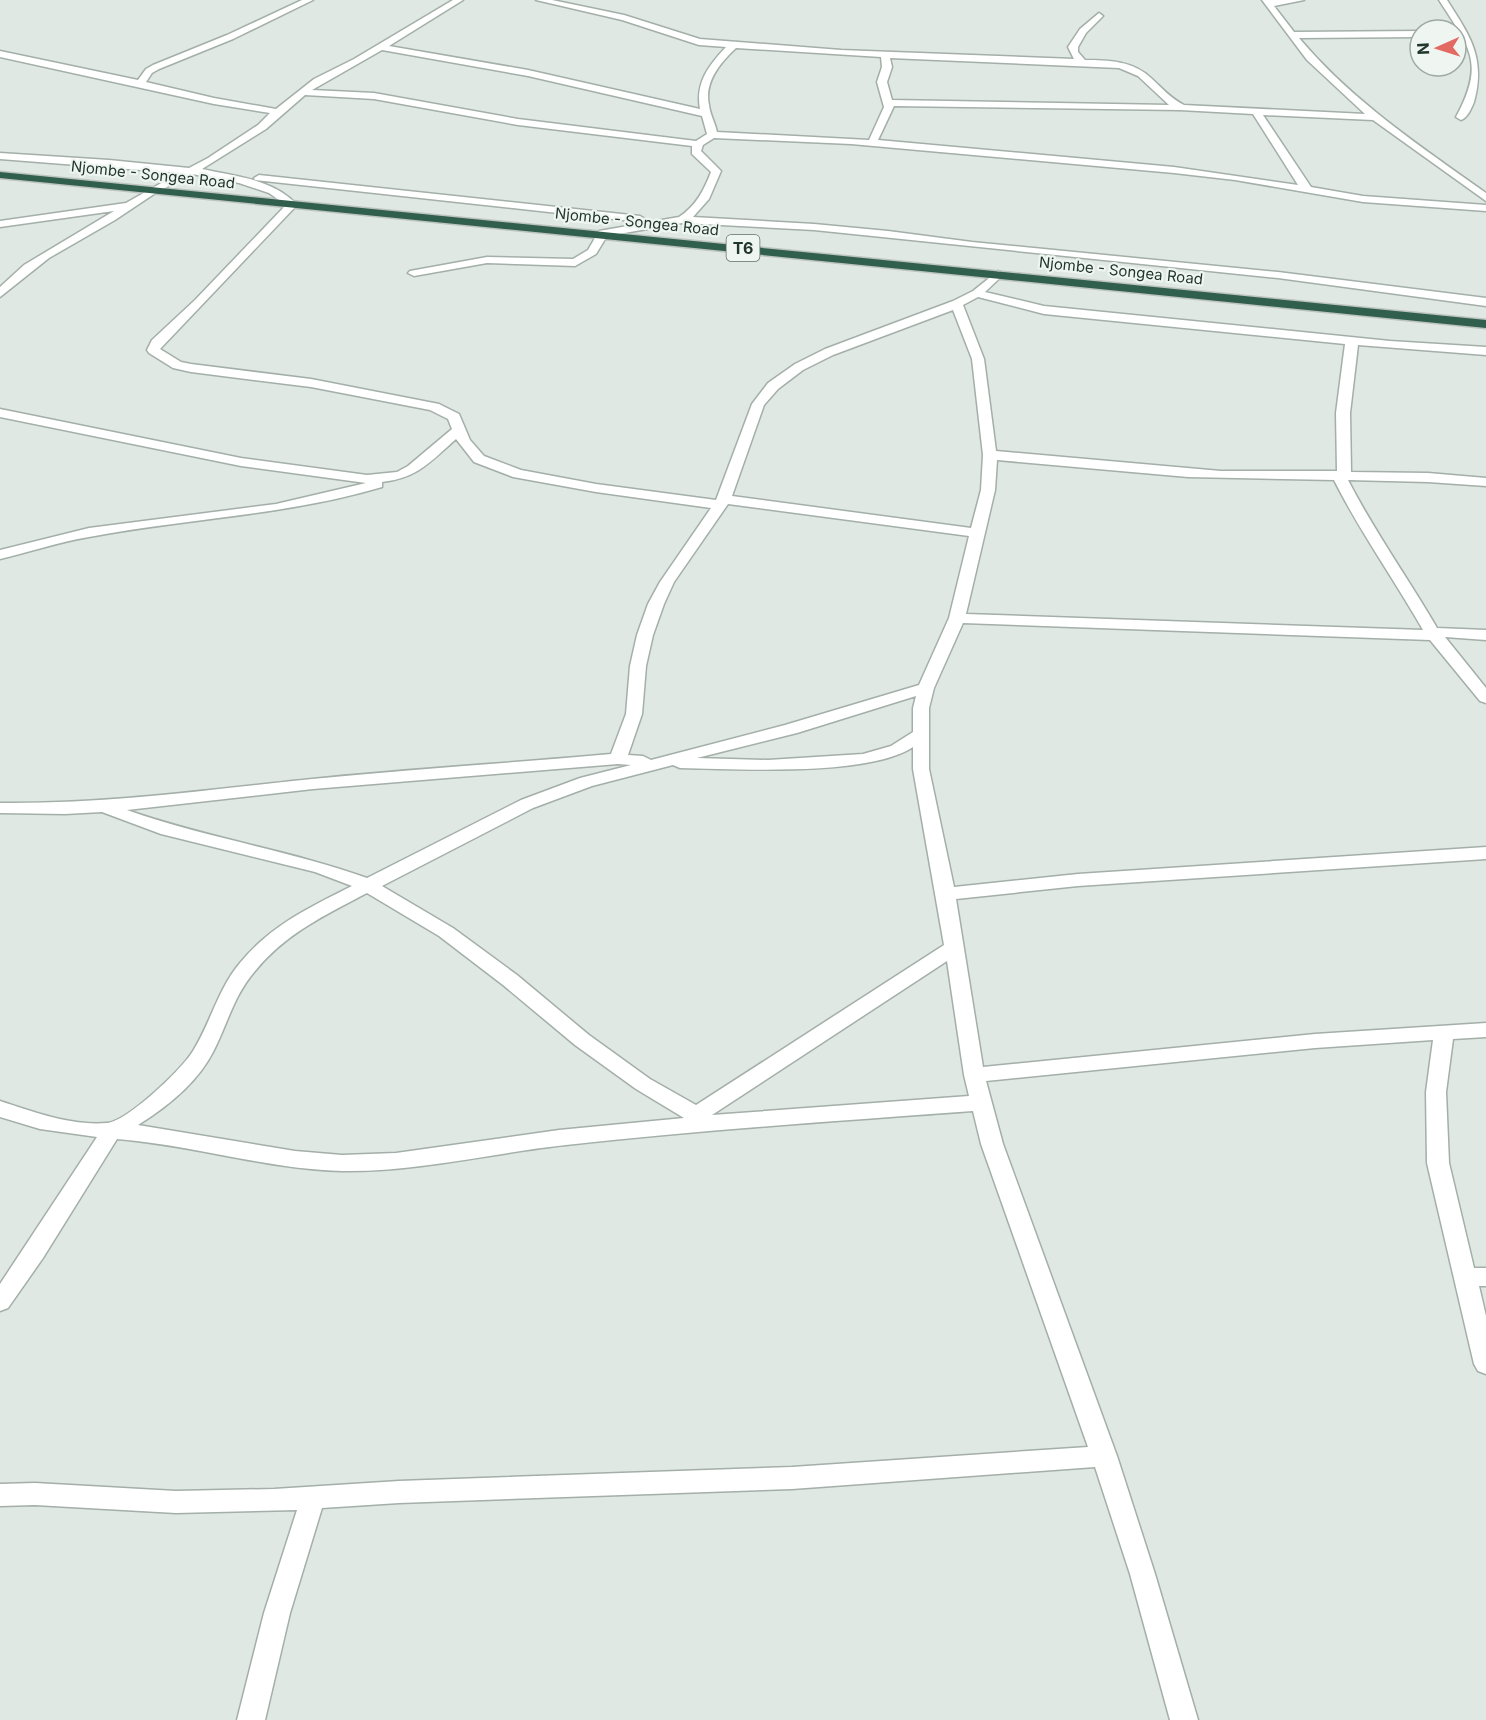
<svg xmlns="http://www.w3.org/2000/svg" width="1486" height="1720" viewBox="0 0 1486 1720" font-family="Inter,sans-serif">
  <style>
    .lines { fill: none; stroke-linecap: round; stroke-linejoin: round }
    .minor-casing { stroke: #a3afa8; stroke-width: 3 }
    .highway-casing { stroke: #bdc3c0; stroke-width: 3 }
    .minor { fill: #fff; fill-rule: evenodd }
    .highway { fill: #315f4d; fill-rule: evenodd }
    .labels { text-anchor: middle; stroke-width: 4.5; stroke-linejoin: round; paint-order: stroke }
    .far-street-label { font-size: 15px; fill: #22362d; stroke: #eff6f1 }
    .shield { fill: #eff6f1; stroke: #607068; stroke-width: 1.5 }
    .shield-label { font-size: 16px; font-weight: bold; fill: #22362d }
  </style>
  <rect width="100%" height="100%" fill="#dfe8e2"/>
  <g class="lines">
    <defs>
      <path id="minor" d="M 302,0 L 313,0 L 233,39 L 159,69 L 152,73 L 146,82 L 214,98 L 276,109 L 314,79 L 354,59 L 453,0 L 463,0 L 389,46 L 528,70 L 700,109 C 695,83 709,65 726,47 L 699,45 L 622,20 L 536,0 L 552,0 L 624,15 L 700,39 L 841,50 L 1074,59 L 1068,47 L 1080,29 L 1099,13 L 1103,16 L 1086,33 L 1078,47 L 1078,52 L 1085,60 C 1109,60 1133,61 1151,78 C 1162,88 1170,98 1184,105 L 1365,114 L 1307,60 L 1262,0 L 1304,0 L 1274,6 L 1294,32 L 1420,31 L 1420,37 L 1299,38 C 1352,101 1420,146 1486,193 L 1486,201 L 1373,120 L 1263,115 L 1311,187 L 1363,196 L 1486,205 L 1486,211 L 1363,202 L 1235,180 L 1174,173 L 851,144 L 714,138 L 703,145 L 701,151 L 721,171 L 709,199 L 693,217 L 814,224 L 888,231 L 972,242 L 1278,272 L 1486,298 L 1486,306 L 1278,278 L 814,230 L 682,223 L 607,236 L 596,254 L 575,266 L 487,263 L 414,276 L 408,273 L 410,271 L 487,257 L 573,259 L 588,250 L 599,231 L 679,217 C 696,206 704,190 711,172 L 692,154 L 692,146 L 518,125 L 374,99 L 305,95 L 266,129 L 202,169 C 234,176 274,179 297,205 L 160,349 L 181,362 L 191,364 L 311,379 L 439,404 L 459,414 L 470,440 L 484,456 L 521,470 L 596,484 L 716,500 L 752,404 L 768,383 L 795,364 L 825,349 L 953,301 L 973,291 L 998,271 L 1004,274 L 985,292 L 1044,306 L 1390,341 L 1486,347 L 1486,355 L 1358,345 L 1350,413 L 1351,472 L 1428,473 L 1486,478 L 1486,486 L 1428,482 L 1348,480 C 1374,531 1408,578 1437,628 L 1486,630 L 1486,640 L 1445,637 L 1486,688 L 1486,703 L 1480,701 L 1430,640 L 963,623 L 934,688 L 929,708 L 929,769 L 954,887 L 1078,874 L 1486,847 L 1486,859 L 1078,886 L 956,899 L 983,1067 L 1315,1034 L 1486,1023 L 1486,1037 L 1453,1039 L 1446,1092 L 1449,1163 L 1474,1268 L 1486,1268 L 1486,1286 L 1479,1286 L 1486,1316 L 1486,1374 L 1478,1371 L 1474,1364 L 1427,1163 L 1426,1092 L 1433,1040 L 1315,1048 L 986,1081 L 1003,1144 L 1117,1456 L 1155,1574 L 1198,1720 L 1170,1720 L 1130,1574 L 1095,1467 L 792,1489 L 399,1503 L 322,1508 L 290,1613 L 265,1720 L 237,1720 L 264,1613 L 297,1510 L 176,1513 L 35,1505 L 0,1506 L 0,1484 L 35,1483 L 176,1491 L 274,1489 L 399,1481 L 792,1467 L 1088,1447 L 981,1144 L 973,1111 C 837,1121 702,1130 566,1145 C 492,1153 417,1172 342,1171 C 266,1169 193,1145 117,1139 L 43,1258 L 8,1308 L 0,1311 L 0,1284 L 97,1137 L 40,1129 L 0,1117 L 0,1101 C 34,1112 71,1126 107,1123 C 128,1121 182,1069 193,1051 C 211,1022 218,989 240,963 C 270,926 310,907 352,886 L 315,872 L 161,834 L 102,812 L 65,814 L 0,813 L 0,803 C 107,804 206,790 312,779 C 412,769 512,763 611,754 L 626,714 L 630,666 L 637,635 L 648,604 L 660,582 L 711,508 L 596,492 L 513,477 L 474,462 L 456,439 C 431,461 418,478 382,482 L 382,487 C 284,516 188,518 89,537 C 59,542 30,552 0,559 L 0,550 L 89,528 L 276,504 L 366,483 L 241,466 L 0,417 L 0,409 L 241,458 L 367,475 L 397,472 L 408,466 L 452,429 L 448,419 L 430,410 L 311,387 L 191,372 L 173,368 L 149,353 L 147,350 L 152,340 L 195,300 L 286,205 L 269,193 L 239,183 L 192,174 L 157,192 L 115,220 L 49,258 L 0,297 L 0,287 L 24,265 L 114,211 L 0,227 L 0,221 L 126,203 L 179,173 L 0,159 L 0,153 L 109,160 L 189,168 L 208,158 L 258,125 L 270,113 L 214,104 L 0,57 L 0,51 L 138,80 L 146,69 L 153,65 L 227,35 ZM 736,48 L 881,57 L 882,67 L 877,82 L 884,107 L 869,140 L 717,132 C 715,122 710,115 709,105 C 704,82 720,63 736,48 ZM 382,50 L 528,76 L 702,116 L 707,134 L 696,141 L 518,119 L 374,93 L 312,90 ZM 890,58 L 1119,68 L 1138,76 L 1169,105 L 892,100 L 887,82 L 892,67 ZM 894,106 L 1180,110 L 1253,114 L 1298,185 L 1174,167 L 878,140 ZM 978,297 L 1044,314 L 1345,344 L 1336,413 L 1337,471 L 1221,471 L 996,451 L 984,359 L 963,305 ZM 953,310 L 972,359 L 983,455 L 981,490 L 971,528 L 732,496 L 764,405 L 778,389 L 803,370 L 833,355 ZM 997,460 L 1188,477 L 1334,480 C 1360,532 1394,579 1423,630 L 966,614 L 995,490 ZM 728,504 L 969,536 L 949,618 L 919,685 L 785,725 L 651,760 L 643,756 L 628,755 L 642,714 L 646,666 L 653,635 L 664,604 L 674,582 ZM 916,696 L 913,708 L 913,732 L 891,746 L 863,754 L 768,760 L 697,758 L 797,733 ZM 913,747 L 913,769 L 944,945 L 696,1105 L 650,1079 L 589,1035 L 517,975 L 453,928 L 382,886 L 533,808 L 592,786 L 673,765 L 680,768 C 736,769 868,777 913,747 ZM 618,764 L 631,765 L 580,778 L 521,800 L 367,878 C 289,850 206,838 127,810 L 313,789 ZM 367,893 L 439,936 L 503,985 L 575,1045 L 636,1089 L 684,1118 L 559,1130 L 396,1153 L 342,1155 L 295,1151 L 138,1125 C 167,1107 197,1083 213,1052 C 227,1025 234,995 255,971 C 285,934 325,915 367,893 ZM 947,961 L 964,1075 L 969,1096 L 712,1115 Z
        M 1439,0 L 1447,0 C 1470,36 1486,58 1474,102 C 1471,109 1468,117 1461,120 L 1456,117 C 1486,62 1469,47 1439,0 Z
        M 259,175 L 640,216 L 645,219 L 640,222 L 255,180 L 254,178 Z"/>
      <path id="highway" d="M 0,172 L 1486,320 L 1486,328 L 0,178 Z"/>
    </defs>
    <use href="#minor" class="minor-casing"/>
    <use href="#highway" class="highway-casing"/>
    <use href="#minor" class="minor"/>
    <use href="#highway" class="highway"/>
  </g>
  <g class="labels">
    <g class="far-street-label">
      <text transform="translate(153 175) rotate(6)" y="5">Njombe - Songea Road</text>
      <text transform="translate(637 222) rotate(6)" y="5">Njombe - Songea Road</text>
      <text transform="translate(1121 271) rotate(6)" y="5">Njombe - Songea Road</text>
    </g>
    <rect class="shield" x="726.5" y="235" width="33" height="26" rx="4.5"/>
    <g class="shield-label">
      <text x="743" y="254">T6</text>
    </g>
  </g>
  <g transform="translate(1438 48) rotate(267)"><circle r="28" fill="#eff6f1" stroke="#9da9a3" stroke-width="1.5"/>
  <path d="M0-4.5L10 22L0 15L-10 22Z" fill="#e26a63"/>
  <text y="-9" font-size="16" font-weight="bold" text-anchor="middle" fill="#22362d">N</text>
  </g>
</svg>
